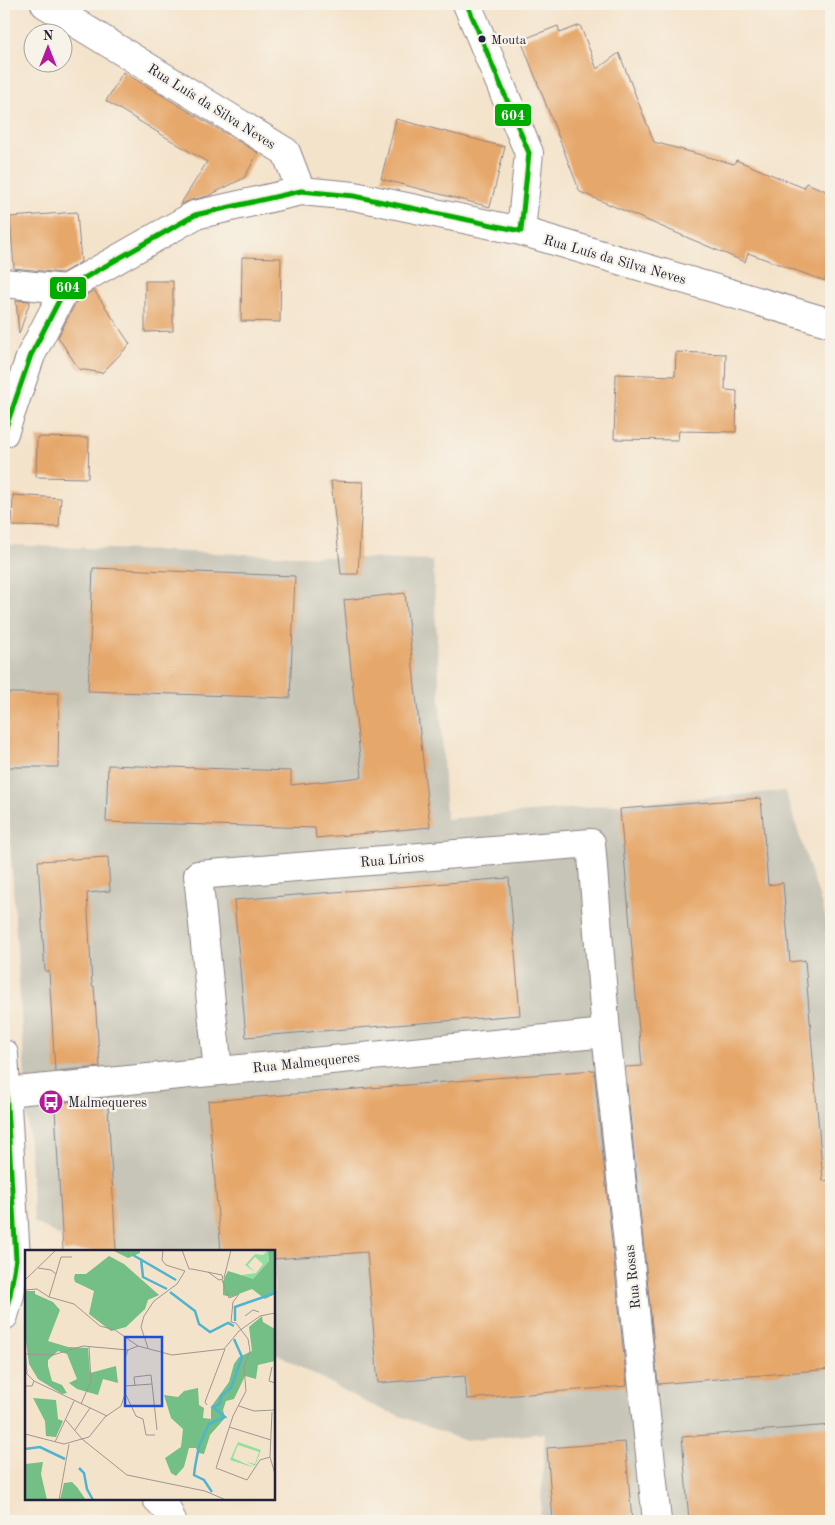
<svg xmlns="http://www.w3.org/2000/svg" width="835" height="1525" viewBox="0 0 835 1525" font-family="'Old Standard TT',serif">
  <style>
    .industrial { fill: #c7c5b8 }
    .building { fill: #e6a76b }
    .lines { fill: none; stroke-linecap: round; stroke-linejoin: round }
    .minor-casing { stroke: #8b8283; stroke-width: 30 }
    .tertiary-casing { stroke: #8b8283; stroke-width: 30 }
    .minor { stroke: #fff; stroke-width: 28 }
    .tertiary { stroke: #fff; stroke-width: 28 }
    .bus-1-casing { stroke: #f7f3e8; stroke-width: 9 }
    .bus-1 { stroke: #00ac00; stroke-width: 5 }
    .bus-dot { fill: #22223b; stroke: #f7f3e8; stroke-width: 2 }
    .labels { text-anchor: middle; stroke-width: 4.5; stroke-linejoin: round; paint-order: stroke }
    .bus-label { font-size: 13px; fill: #22223b; stroke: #f7f3e8; text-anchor: start }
    .street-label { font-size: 14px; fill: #22223b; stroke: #f7f3e8 }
    .poi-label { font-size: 14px; fill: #22223b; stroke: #f7f3e8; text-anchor: start }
    .inset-river { fill: none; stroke: #50b4cf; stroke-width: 2.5 }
    .inset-road { fill: none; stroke: #a09691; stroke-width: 1 }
    .view { fill: #1d4ed8; fill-opacity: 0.15; stroke: #1d4ed8; stroke-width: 2.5 }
    .inset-edge { fill: none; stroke: #22223b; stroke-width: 2.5 }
    .line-badge { stroke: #f7f3e8; stroke-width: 2 }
    .badge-label { font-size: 14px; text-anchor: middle; font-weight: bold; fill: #fff }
  </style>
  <rect width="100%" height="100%" fill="#f7f3e8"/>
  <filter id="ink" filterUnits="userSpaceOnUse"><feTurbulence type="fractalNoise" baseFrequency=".02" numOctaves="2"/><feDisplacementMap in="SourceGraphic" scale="10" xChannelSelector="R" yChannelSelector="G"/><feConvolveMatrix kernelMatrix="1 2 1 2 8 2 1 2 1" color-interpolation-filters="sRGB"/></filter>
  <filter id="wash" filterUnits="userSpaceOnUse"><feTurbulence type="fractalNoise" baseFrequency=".0096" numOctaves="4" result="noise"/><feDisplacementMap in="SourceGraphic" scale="20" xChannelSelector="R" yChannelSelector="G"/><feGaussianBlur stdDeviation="1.12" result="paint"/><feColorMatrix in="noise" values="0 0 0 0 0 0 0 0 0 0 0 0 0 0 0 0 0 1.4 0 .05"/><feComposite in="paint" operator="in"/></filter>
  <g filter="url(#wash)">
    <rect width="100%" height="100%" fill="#f4e3cb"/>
    <path class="industrial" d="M 6,545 L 433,561 L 446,819 L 785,791 L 831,933 L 831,1521 L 540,1521 L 545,1433 L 465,1441 L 369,1404 L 274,1352 L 274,1251 L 88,1251 L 34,1222 L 6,775 Z"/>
    <g id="blocks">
      <path class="building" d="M 580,25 L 597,69 L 619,53 L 654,142 L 734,164 L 736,160 L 804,188 L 806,183 L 831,193 L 831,264 L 825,281 L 748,253 L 745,262 L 580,192 L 521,40 L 558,26 L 560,33 Z
        M 123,72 L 258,153 L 244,178 L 208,196 L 191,200 L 180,205 L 207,162 L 106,101 Z
        M 396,119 L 505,147 L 490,207 L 381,179 Z
        M 77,212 L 81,262 L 62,273 L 14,268 L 10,217 Z
        M 242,257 L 281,258 L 280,322 L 241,321 Z
        M 145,281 L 173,281 L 173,331 L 145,332 Z
        M 94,290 L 130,344 L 102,373 L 79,369 L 58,337 L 77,300 Z
        M 16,300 L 30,301 L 19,334 Z
        M 676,352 L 726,354 L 725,390 L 737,391 L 736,432 L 679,431 L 678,440 L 614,439 L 616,374 L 675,376 Z
        M 37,437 L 89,438 L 88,478 L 36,477 Z
        M 331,481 L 363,482 L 358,574 L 341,574 Z
        M 13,495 L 61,498 L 59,527 L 12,526 Z
        M 93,568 L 295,576 L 290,698 L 88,691 Z
        M 405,593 L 430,827 L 316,838 L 315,828 L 106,822 L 108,765 L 291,771 L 291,785 L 362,777 L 344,600 Z
        M 4,693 L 59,693 L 58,767 L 4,767 Z
        M 761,798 L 768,885 L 783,883 L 790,962 L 805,960 L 823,1181 L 831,1180 L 831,1369 L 658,1384 L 625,1067 L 642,1066 L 620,809 Z
        M 108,857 L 110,891 L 87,893 L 92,986 L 94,986 L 100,1067 L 55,1071 L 49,971 L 45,971 L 38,861 Z
        M 509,878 L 520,1015 L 246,1037 L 234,900 Z
        M 594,1070 L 627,1386 L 467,1399 L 465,1376 L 378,1383 L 367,1252 L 274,1259 L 274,1251 L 221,1251 L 208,1101 Z
        M 102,1098 L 103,1106 L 108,1106 L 116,1251 L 63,1251 L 55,1109 L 58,1109 L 57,1103 Z
        M 831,1425 L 831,1521 L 689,1521 L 682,1437 Z
        M 625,1442 L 632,1521 L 553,1521 L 547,1448 Z"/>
    </g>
  </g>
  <g filter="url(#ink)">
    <use href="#blocks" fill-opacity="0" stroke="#8b8283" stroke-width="1"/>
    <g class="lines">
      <defs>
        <path id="minor" d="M 45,4 L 286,152 L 301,191
          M 4,283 L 65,289
          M 218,1071 L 198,875 L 591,843 L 606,1033 L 657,1521
          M 6,1092 L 606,1033
          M 157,1499 L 167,1509 L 172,1521"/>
        <path id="tertiary" d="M 467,4 L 529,153 L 521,231
          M 4,433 L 31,355 L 65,289 L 195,215 L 301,191 L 354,196 L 521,231 L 831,323
          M 4,1054 L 16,1259 L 10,1295 L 4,1316"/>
      </defs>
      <use href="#minor" class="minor-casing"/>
      <use href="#tertiary" class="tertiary-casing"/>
      <use href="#minor" class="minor"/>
      <use href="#tertiary" class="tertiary"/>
      <defs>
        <path id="bus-1" d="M 467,4 L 529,153 L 521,231
          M 4,433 L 31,355 L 65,289 L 195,215 L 301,191 L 354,196 L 521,231
          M 4,1054 L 16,1259 L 10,1295 L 4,1316"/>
      </defs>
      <use href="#bus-1" class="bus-1-casing"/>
      <use href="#bus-1" class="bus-1"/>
    </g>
  </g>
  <defs>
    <symbol id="bus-disc" viewBox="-11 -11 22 22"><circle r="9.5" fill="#b5179e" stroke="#f7f3e8"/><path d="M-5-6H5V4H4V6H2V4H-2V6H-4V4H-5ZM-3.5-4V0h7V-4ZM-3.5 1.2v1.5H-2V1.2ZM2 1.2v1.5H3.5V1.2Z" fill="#fff"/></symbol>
  </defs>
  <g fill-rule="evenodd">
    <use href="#bus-disc" x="37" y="1088" width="28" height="28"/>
  </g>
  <circle class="bus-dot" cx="482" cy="39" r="4.5"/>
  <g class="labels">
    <g class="bus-label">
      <text x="491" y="44">Mouta</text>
    </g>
    <g class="street-label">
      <text transform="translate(212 106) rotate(32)" y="5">Rua Luís da Silva Neves</text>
      <text transform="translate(615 259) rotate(16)" y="5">Rua Luís da Silva Neves</text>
      <text transform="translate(392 859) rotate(-5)" y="5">Rua Lírios</text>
      <text transform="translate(306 1062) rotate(-6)" y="5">Rua Malmequeres</text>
      <text transform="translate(632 1277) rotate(-96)" y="5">Rua Rosas</text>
    </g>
    <g class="poi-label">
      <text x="68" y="1107">Malmequeres</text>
    </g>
  </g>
  <g transform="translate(25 1250)">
    <rect width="250" height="250" fill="#f4e3cb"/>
    <path d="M 243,0 L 244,11 L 228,29 L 211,26 L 207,22 L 216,25 L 231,23 L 238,14 L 230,7 L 223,15 L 230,22 L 220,15 L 230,4 L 238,5 ZM 213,192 L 236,200 L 230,216 L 222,212 L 230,214 L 234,202 L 213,195 L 209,205 L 208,208 L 230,218 L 205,210 Z" fill="#90e1a0"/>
    <path d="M 87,0 L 115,0 L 115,3 L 103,8 ZM 243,0 L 250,0 L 250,44 L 240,49 L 227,39 L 206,47 L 198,45 L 198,31 L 203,21 L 228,29 L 244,11 ZM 84,6 L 99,14 L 134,45 L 123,50 L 120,59 L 101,77 L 86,81 L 64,64 L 69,41 L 50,32 L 49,28 L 50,24 L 61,24 ZM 0,41 L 10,41 L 10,44 L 28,52 L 35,60 L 23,91 L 43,97 L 63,98 L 65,123 L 91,116 L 93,133 L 78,129 L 73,145 L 52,139 L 44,133 L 52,129 L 42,104 L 33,101 L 23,110 L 23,116 L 27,131 L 37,135 L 42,143 L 37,144 L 13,129 L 4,114 L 0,84 ZM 237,66 L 238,72 L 250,79 L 250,111 L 233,115 L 231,129 L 220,126 L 209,149 L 201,151 L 198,160 L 200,168 L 185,185 L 179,204 L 173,203 L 171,198 L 164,198 L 159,217 L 151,226 L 146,223 L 140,208 L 156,197 L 158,179 L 146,168 L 139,145 L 153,147 L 159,141 L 173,138 L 174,155 L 179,158 L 178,168 L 186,169 L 186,157 L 204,132 L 209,114 L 214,107 L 227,101 L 224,77 ZM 8,148 L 31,150 L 33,169 L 38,171 L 31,187 L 21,186 L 20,171 ZM 18,212 L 16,224 L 22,250 L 0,250 L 0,214 ZM 47,232 L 52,237 L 61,250 L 35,250 L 39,233 Z" fill="#74bf86"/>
    <path class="inset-river" d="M 108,5 L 151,30M 116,9 L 118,27 L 142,39M 145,42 L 170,61 L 174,74 L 185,82 L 203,73 L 209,76M 210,71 L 210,57 L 250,43M 0,199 L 15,197 L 40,209M 54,218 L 59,223 L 62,239 L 68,250M 187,242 L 179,230 L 169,225 L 170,217 L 174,196 L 184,174 L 200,167 L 188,157 L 195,154 L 196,146 L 206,138 L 217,107 L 209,89"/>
    <path class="inset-road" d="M 138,0 L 137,10 L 141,15 L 160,21M 157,0 L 164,19M 13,18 L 26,20 L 31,24 L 24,47M 164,19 L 167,19 L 197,25 L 198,29 L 194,30 L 183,22M 31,24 L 36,7 L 47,7M 199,28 L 206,0M 0,30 L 31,0M 197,30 L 204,48 L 214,44 L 208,52 L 206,72 L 211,73 L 223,89 L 225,101 L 219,117 L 221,141 L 208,166 L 191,218 L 222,230 L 235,210 L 245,207M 0,40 L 12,39 L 24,47 L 49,54 L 75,76 L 90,80 L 113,96 L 147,105 L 199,99 L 214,81 L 235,66 L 250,63M 220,66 L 228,60 L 234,62M 0,97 L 2,123M 123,98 L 116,77 L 119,66 L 129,51 L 152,34 L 160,21M 1,104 L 28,105 L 58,96 L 103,100M 247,117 L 244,131 L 250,133M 9,131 L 82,166M 0,136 L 7,136 L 9,131 L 1,123M 100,136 L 127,134M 110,136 L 109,127 L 126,125 L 132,180M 101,145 L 111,166 L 118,169 L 121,185 L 130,185M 56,154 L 66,131 L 64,97M 182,155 L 180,152 L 200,99M 214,156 L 229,161 L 250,160M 247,162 L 245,207 L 250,224M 41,170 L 57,189 L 102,225 L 180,241 L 201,250M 204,177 L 246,190M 50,180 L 65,158M 0,184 L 39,194 L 64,187 L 80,167 L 96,156 L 100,144 L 100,108 L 103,100 L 113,96M 30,192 L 49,151M 34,250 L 44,194"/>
    <path class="view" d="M 100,87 L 137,87 L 137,156 L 100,156 Z"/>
    <rect width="250" height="250" class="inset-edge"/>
  </g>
  <g class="line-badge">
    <rect x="494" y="103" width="38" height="24" rx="5" fill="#00ac00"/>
    <rect x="49" y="276" width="38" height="24" rx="5" fill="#00ac00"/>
  </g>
  <g class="badge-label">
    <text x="513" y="120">604</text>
    <text x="68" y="292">604</text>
  </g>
  <rect width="835" height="1525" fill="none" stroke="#f7f3e8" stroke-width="20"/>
  <g transform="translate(48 48)"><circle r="24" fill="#f7f3e8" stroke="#a29fa3"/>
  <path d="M0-4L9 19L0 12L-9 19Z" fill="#b5179e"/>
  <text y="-8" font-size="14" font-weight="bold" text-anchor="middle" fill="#22223b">N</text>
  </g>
</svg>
